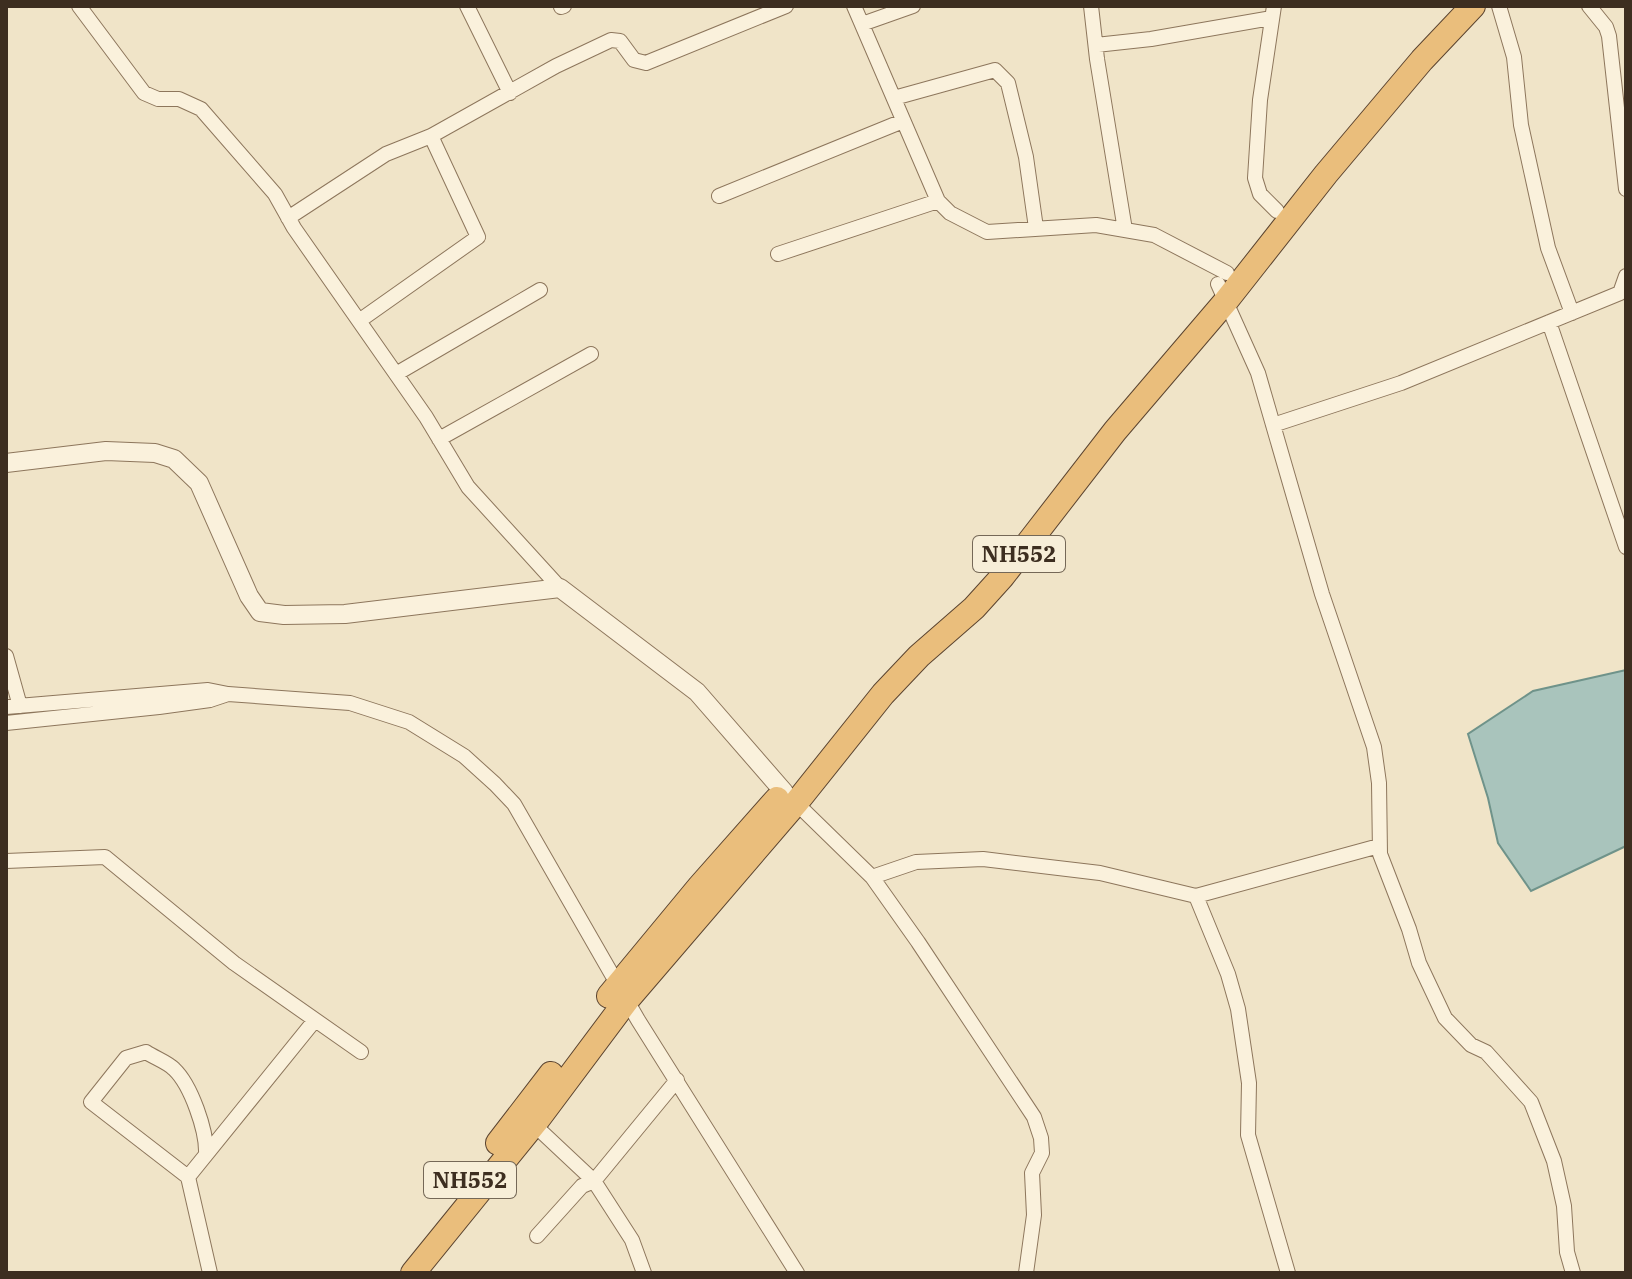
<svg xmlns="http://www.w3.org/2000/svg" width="1632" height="1279" viewBox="0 0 1632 1279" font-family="'IBM Plex Serif',serif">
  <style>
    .water { fill: #a9c4bc; stroke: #6f938a; stroke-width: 2 }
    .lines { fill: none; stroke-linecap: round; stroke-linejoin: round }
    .minor-casing { stroke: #8d765c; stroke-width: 16 }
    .tertiary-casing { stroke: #8d765c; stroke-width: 20 }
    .trunk-casing { stroke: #5b4430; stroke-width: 26 }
    .minor { stroke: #faf1dc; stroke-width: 14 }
    .tertiary { stroke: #faf1dc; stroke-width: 18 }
    .trunk { stroke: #eabe7c; stroke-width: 24 }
    .labels { text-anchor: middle; stroke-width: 8; stroke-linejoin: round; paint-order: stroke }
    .shield { fill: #f7eed8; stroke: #756857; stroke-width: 2 }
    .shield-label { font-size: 22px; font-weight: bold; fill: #3d2e20 }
  </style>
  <rect width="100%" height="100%" fill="#f0e4c8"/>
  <path class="water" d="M 1626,670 L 1626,846 L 1531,891 L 1498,843 L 1488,798 L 1468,734 L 1533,691 Z"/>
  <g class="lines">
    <defs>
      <path id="minor" d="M 79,6 L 144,93 L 158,99 L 179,99 L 201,109 L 275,194 L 294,228 L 426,417 L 468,487 L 560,588
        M 467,6 L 510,93
        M 854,6 L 938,201 L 950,213 L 987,232 L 1096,225 L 1154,235 L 1227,273
        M 1091,6 L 1097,59 L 1125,230
        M 1274,6 L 1260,100 L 1255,178 L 1260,194 L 1277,211
        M 1499,6 L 1514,57 L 1521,125 L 1548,248 L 1572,313
        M 1589,6 L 1606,27 L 1609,36 L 1626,189
        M 561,7 L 564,6
        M 862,24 L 913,6
        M 1096,45 L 1151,39 L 1272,18
        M 894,98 L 995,70 L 1008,83 L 1026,157 L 1036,228
        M 719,196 L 903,121
        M 288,218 L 386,154 L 431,136 L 556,66 L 611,40 L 620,41 L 634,60 L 646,63 L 786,6
        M 778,254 L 938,201
        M 1218,284 L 1258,373 L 1322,594 L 1374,747 L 1379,783 L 1380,854 L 1409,929 L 1419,963 L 1445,1018 L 1471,1045 L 1486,1052 L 1531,1102 L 1554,1161 L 1564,1206 L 1567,1252 L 1573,1273
        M 359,321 L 478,237 L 431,136
        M 1549,322 L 1626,547
        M 396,374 L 540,290
        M 1273,425 L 1401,383 L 1620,293 L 1626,276
        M 439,439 L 591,354
        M 6,656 L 20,706
        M 6,707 L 208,690 L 228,694 L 350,703 L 409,722 L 464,756 L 495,784 L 514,804 L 638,1020 L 797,1273
        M 6,723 L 159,707 L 210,700 L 228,694
        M 793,800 L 872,877 L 916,862 L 983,859 L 1100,873 L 1196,896 L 1379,846
        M 6,861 L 105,857 L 234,963 L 361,1052
        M 872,877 L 918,942 L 1034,1117 L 1041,1138 L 1042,1153 L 1032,1173 L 1034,1215 L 1026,1273
        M 1196,896 L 1228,974 L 1238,1009 L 1249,1083 L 1248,1135 L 1288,1273
        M 529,1120 L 594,1181 L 677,1080
        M 206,1154 C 207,1131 191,1085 174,1069 C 167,1062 155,1058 146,1052 L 126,1058 L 91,1102 L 188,1177 L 210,1273
        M 188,1177 L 315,1020
        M 537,1236 L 582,1186 L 594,1181 L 632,1240 L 644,1273"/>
      <path id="tertiary" d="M 6,463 L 106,451 L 155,453 L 174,459 L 199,483 L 249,596 L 260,612 L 284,615 L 345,614 L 560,588 L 697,692 L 784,792"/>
      <path id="trunk" d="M 609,996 L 700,886 L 777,799
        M 498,1143 L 551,1074
        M 413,1273 L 538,1119 L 627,1000 L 796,803 L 883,694 L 919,656 L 974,608 L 1002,577 L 1115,431 L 1226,301 L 1326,174 L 1422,60 L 1473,6"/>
    </defs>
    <use href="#minor" class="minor-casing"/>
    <use href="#tertiary" class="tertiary-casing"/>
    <use href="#trunk" class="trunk-casing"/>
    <use href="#minor" class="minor"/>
    <use href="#tertiary" class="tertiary"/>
    <use href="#trunk" class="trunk"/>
  </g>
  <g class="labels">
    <g class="shield">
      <rect x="973" y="536" width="92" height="36" rx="6"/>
      <rect x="424" y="1162" width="92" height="36" rx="6"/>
    </g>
    <g class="shield-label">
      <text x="1019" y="562">NH552</text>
      <text x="470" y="1188">NH552</text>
    </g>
  </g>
  <rect width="1632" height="1279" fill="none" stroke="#3d2e20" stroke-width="16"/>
</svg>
